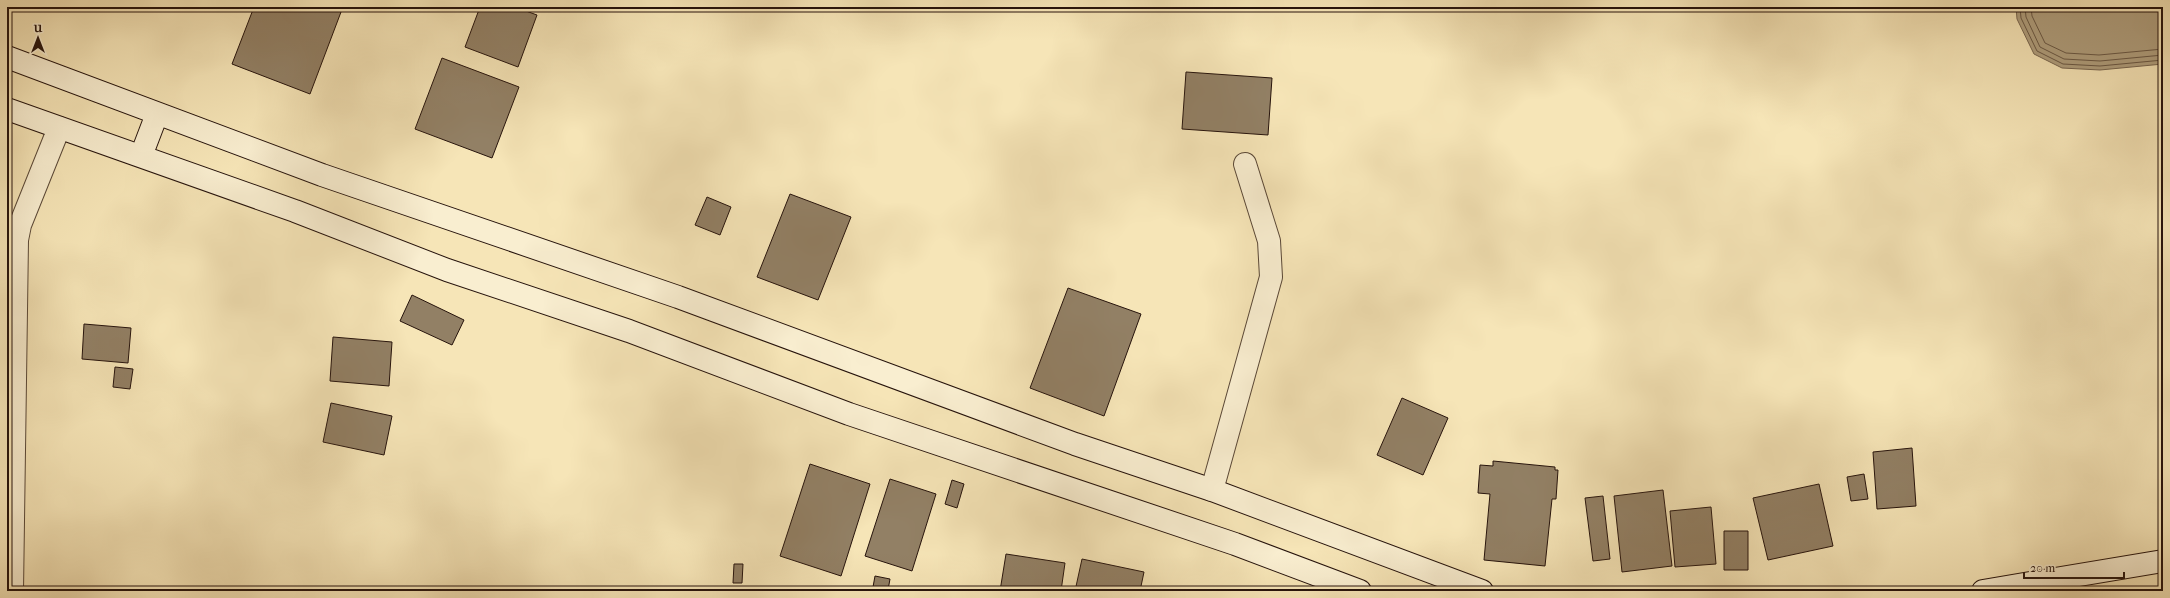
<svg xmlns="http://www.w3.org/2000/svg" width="2170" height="598" viewBox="0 0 2170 598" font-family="'IM FELL French Canon',serif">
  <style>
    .water { fill: #af9e7d; stroke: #786650 }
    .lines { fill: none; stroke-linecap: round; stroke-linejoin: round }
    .shore { stroke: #6a5844; stroke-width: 1 }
    .building { fill: #928065; stroke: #26130c }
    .street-casing { stroke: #5a4837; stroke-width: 24 }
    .secondary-casing { stroke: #26130c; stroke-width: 24 }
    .street { stroke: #f9eed0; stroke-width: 22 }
    .secondary { stroke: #f9eed0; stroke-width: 22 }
  </style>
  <rect width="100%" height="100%" fill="#f6e5b7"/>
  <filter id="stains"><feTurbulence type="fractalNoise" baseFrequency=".005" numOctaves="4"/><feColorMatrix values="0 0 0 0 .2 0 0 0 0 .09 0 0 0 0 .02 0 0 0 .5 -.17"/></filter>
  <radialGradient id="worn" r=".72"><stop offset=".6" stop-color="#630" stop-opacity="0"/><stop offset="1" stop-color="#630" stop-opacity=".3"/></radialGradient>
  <path class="water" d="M 2016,7 L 2163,7 L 2163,64 L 2100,70 L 2062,68 L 2034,54 L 2017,19 Z"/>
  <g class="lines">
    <path class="shore" d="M 2020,7 L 2021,18 L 2037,51 L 2063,64 L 2100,66 L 2163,60
      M 2025,7 L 2026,17 L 2040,47 L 2064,59 L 2100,61 L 2163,55
      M 2031,7 L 2032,16 L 2045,43 L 2066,53 L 2099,55 L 2163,49"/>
  </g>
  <path class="building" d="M 254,7 L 327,7 L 341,12 L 310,94 L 232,64 Z
    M 480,7 L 515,7 L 537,15 L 518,67 L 465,47 Z
    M 442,58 L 519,87 L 492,158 L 415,129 Z
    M 1186,72 L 1272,78 L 1268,135 L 1182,129 Z
    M 790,194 L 851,217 L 818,300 L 757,277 Z
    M 707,197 L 731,207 L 720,235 L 695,225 Z
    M 1068,288 L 1141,314 L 1104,416 L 1030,388 Z
    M 412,295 L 464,320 L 452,345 L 400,321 Z
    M 84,324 L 131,328 L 128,363 L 82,359 Z
    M 333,337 L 392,342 L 389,386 L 330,381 Z
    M 115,367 L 133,369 L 130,389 L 113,387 Z
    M 1402,398 L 1448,418 L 1423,475 L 1377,455 Z
    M 331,403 L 392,416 L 384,455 L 323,442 Z
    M 1912,448 L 1916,506 L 1877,509 L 1873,452 Z
    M 1493,461 L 1555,467 L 1555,470 L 1558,470 L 1556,499 L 1552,499 L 1545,566 L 1484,560 L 1490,494 L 1478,493 L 1480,465 L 1493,466 Z
    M 810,464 L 870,484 L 841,576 L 780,556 Z
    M 1864,474 L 1868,499 L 1851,501 L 1847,477 Z
    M 890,479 L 936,494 L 912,571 L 865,556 Z
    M 952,480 L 964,484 L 957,508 L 945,504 Z
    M 1819,484 L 1833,546 L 1768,560 L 1753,498 Z
    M 1663,490 L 1672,566 L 1622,572 L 1614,496 Z
    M 1603,496 L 1610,559 L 1593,561 L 1585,498 Z
    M 1711,507 L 1716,564 L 1675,567 L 1670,511 Z
    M 1724,531 L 1748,531 L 1748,570 L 1724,570 Z
    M 1006,554 L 1065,563 L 1061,591 L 1000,591 Z
    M 1082,559 L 1144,572 L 1140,591 L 1075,591 Z
    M 734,564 L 743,564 L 742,583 L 733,583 Z
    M 875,576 L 890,579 L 888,590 L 873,587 Z"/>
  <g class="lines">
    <defs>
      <path id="street" d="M 1212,490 L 1271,277 L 1269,241 L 1245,164
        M 12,591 L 17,240 L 20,225 L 59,128"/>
      <path id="secondary" d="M 7,57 L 322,175 L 678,297 L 1075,444 L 1212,490 L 1482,591
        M 7,109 L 295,211 L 447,270 L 629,331 L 849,414 L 1235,544 L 1360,591
        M 141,156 L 157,114
        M 1983,591 L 2163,561"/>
    </defs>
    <use href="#street" class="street-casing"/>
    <use href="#secondary" class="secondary-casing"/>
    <use href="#street" class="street"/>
    <use href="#secondary" class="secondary"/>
  </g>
  <rect width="2170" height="598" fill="none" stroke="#f6e5b7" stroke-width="24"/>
  <rect x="8" y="8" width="2154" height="582" fill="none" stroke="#26130c" stroke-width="2"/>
  <rect x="12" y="12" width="2146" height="574" fill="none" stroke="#26130c"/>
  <g transform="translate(38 38)" stroke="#f9eed0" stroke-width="3" paint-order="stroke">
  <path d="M0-3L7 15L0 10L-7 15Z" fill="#26130c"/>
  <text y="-6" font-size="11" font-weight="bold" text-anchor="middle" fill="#26130c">U</text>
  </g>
  <path d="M2024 572v6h100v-6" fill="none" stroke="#26130c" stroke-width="2"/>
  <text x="2030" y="572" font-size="12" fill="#26130c" stroke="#f9eed0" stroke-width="3" paint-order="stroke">20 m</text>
  <rect width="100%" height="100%" filter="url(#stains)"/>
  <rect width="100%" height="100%" fill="url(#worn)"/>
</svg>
